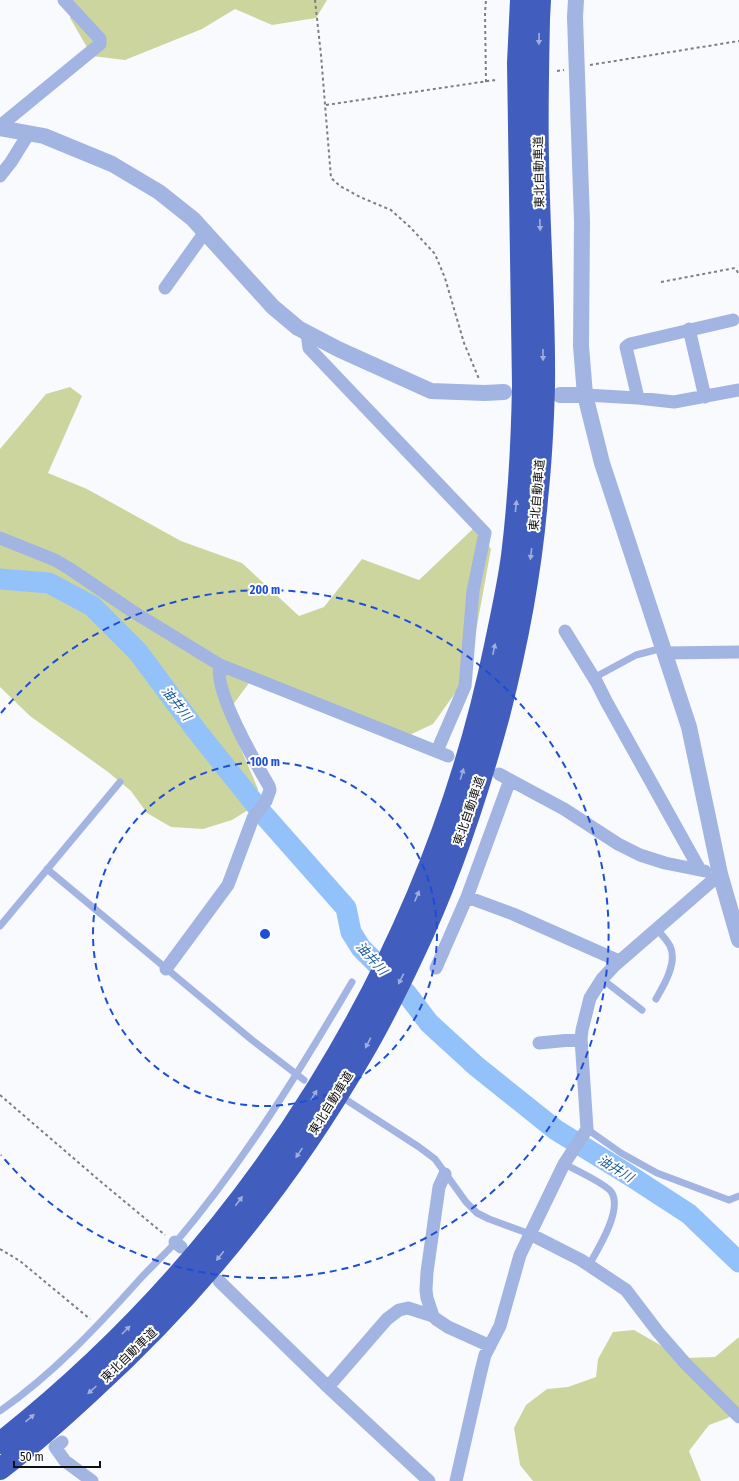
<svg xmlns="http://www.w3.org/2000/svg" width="739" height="1481" viewBox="0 0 739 1481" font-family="'Fira Sans Condensed','Noto Sans JP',sans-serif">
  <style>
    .green { fill: #cdd59f }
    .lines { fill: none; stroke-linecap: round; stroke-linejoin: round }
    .river { stroke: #93c2fb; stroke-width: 21 }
    .path { stroke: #7e7e81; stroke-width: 2; stroke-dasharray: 3 3; stroke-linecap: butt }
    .service { stroke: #a2b4e2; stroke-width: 7 }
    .minor { stroke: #a2b4e2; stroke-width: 13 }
    .tertiary { stroke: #a2b4e2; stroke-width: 16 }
    .motorway { stroke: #415dbd; stroke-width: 22 }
    .oneway { fill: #a0aede }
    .ring { fill: none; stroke: #1d4ed8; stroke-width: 2; stroke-dasharray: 7 5 }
    .labels { text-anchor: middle; stroke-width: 4; stroke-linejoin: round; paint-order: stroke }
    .street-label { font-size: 12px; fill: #0f0f10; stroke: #fff }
    .water-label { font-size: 13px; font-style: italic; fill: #19589b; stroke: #fff }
    .centre { fill: #1d4ed8; stroke: #fff; stroke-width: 2 }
    .ring-label { font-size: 12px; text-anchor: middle; font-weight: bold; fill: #1d4ed8; stroke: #fff; stroke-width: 4; stroke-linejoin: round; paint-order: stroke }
  </style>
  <rect width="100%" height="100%" fill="#f9fafe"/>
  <path class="green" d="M 73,0 L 327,0 L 316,18 L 272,25 L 235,9 L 202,29 L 125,60 L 92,56 L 70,18 Z
    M 70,387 L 82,396 L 48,473 L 87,489 L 181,541 L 242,563 L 299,616 L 324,607 L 362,559 L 419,580 L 476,526 L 491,549 L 468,675 L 433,724 L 401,739 L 255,675 L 226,714 L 258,789 L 255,802 L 248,810 L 232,820 L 203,829 L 171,827 L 147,813 L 131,791 L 108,772 L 30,716 L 0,687 L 0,449 L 46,394 Z
    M 634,1330 L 683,1358 L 715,1357 L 739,1337 L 739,1410 L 728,1418 L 709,1425 L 689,1451 L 701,1481 L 533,1481 L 520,1465 L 514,1428 L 526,1405 L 547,1389 L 568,1387 L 596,1377 L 598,1359 L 613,1332 Z"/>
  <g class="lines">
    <path class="river" d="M 0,579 L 49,583 L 92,606 L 138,652 L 196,730 L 263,814 L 346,908 L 351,932 L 361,948 L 407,994 L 429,1023 L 476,1066 L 556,1130 L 629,1175 L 689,1214 L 739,1262"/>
    <path class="path" d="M 315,0 L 321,55 L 331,178 L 340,186 L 360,197 L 391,210 L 410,227 L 435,254 L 445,278 L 464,343 L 479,379
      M 590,65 L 739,41
      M 557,71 L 564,70
      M 486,82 L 485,13 L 486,0
      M 326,105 L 495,80
      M 661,282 L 735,268 L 739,274
      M 0,1095 L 100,1181 L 165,1235
      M 0,1249 L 20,1261 L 90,1319"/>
    <path class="service" d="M 597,682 L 599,675 L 636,655 L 663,648
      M 47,869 L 252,1040 L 304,1080
      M 0,926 L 120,782
      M 602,979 L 642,1010
      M 656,999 C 664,985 678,962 670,946 C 667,940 661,934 656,928
      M 348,1101 L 419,1147 L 435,1159 L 466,1202 L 477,1213 L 489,1219 L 530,1234
      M 587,1129 L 621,1153 L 657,1173 L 729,1200 L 739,1196
      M 564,1164 C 574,1169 608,1185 612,1193 C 622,1211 598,1249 589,1265
      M 0,1411 C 53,1374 97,1327 140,1279 C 152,1266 164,1255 176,1242 C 244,1162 299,1072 352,982"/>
    <path class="minor" d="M 0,126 L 100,44 L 100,39 L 64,0
      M 0,176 L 11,162 L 29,133
      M 165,288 L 205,232
      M 689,329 L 705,397
      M 307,333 L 309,348 L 485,533 L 473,591 L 465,686 L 437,751
      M 585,395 L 638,398 L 674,402 L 739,390
      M 638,398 L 626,347 L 630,344 L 733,320
      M 0,538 L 55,560 L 70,569 L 132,611 L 220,665 L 448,756
      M 565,631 L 597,683 L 606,701 L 700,870
      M 665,653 L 739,652
      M 499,774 L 564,809 L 618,844 L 640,855 L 665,863 L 705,871
      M 467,897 L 513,914 L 619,961
      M 436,968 L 467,897 L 510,780
      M 166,969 L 228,885 L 253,818 L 266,801 L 270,790 L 269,786 C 255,762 213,690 220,665
      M 539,1043 L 581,1039
      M 445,1174 L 439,1187 L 427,1272 L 426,1290 L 427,1298 L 433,1316 L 436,1319 L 448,1327 L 490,1346
      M 530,1234 L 581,1260 L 626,1290 L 658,1332 L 685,1363 L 739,1417
      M 175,1242 L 181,1247
      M 219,1281 L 328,1387 L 429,1481
      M 328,1387 L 387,1319 L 399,1310 L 408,1308 L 433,1316
      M 62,1442 L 55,1447 L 65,1461 L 92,1481
      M 456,1481 L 481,1371 L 485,1355 L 500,1326 L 520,1255 L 564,1164 L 587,1129 L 581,1039 L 582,1030 L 590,998 L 602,979 L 614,966 L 720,874"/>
    <path class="tertiary" d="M 576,0 L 575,17 L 582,221 L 581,346 L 585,395 L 602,463 L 689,727 L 720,874 L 739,940
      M 0,128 L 44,136 L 112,164 L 159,192 L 193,219 L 273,307 L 298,328 L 338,349 L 431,391 L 485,393 L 504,392
      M 560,395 L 585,395"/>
    <path class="motorway" d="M 0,1443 C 251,1245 430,960 495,646 C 501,617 508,586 512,556 C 519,499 522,442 523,385 L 518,63 L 521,0
      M 0,1469 C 33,1444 63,1417 93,1389 C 199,1292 290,1179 362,1054 C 381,1022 398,987 414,953 C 450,878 477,796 499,715 C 517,645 531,572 537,499 C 541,462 543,423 544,386 C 545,310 539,234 538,158 C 537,112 538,65 539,19 L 540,0"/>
  </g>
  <defs><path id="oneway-solid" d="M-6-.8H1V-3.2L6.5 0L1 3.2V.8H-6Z"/></defs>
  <g class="oneway">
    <use href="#oneway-solid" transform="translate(539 39) rotate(91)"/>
    <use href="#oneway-solid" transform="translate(540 225) rotate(88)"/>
    <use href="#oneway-solid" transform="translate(543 355) rotate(89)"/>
    <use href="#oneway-solid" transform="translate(516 506) rotate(-84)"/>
    <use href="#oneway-solid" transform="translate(531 554) rotate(97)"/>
    <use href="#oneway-solid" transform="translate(494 649) rotate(-78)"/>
    <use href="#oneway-solid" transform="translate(462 774) rotate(-73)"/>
    <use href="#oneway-solid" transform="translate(417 896) rotate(-67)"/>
    <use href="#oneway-solid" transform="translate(401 979) rotate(117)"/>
    <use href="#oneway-solid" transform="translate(368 1043) rotate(117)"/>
    <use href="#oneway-solid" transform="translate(314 1095) rotate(-59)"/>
    <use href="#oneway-solid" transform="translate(299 1153) rotate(124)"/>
    <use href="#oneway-solid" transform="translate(239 1201) rotate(-53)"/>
    <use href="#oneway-solid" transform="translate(220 1256) rotate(129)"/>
    <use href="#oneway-solid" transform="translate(126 1330) rotate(-45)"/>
    <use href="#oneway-solid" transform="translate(92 1390) rotate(138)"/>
    <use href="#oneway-solid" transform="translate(30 1418) rotate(-40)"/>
  </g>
  <g class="ring">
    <circle cx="265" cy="934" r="172"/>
    <path d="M1 713A344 344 0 1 1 1 1155"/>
  </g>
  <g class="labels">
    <g class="street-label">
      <text transform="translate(539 172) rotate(-91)" y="4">東北自動車道</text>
      <text transform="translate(537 495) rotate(-85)" y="4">東北自動車道</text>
      <text transform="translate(469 811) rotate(-71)" y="4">東北自動車道</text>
      <text transform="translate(331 1103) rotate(-58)" y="4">東北自動車道</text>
      <text transform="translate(129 1355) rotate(-44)" y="4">東北自動車道</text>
    </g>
    <g class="water-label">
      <text transform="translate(177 703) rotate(52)" y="5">油井川</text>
      <text transform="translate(372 958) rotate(48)" y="5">油井川</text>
      <text transform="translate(616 1168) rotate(32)" y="5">油井川</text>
    </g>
  </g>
  <circle cx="265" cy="934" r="6" class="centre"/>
  <g class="ring-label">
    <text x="265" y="594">200 m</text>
    <text x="265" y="766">100 m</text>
  </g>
  <path d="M14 1461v6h86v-6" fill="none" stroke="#0f0f10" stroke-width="2"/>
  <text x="20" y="1461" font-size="12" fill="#0f0f10" stroke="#ffffff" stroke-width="3" paint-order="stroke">50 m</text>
</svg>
